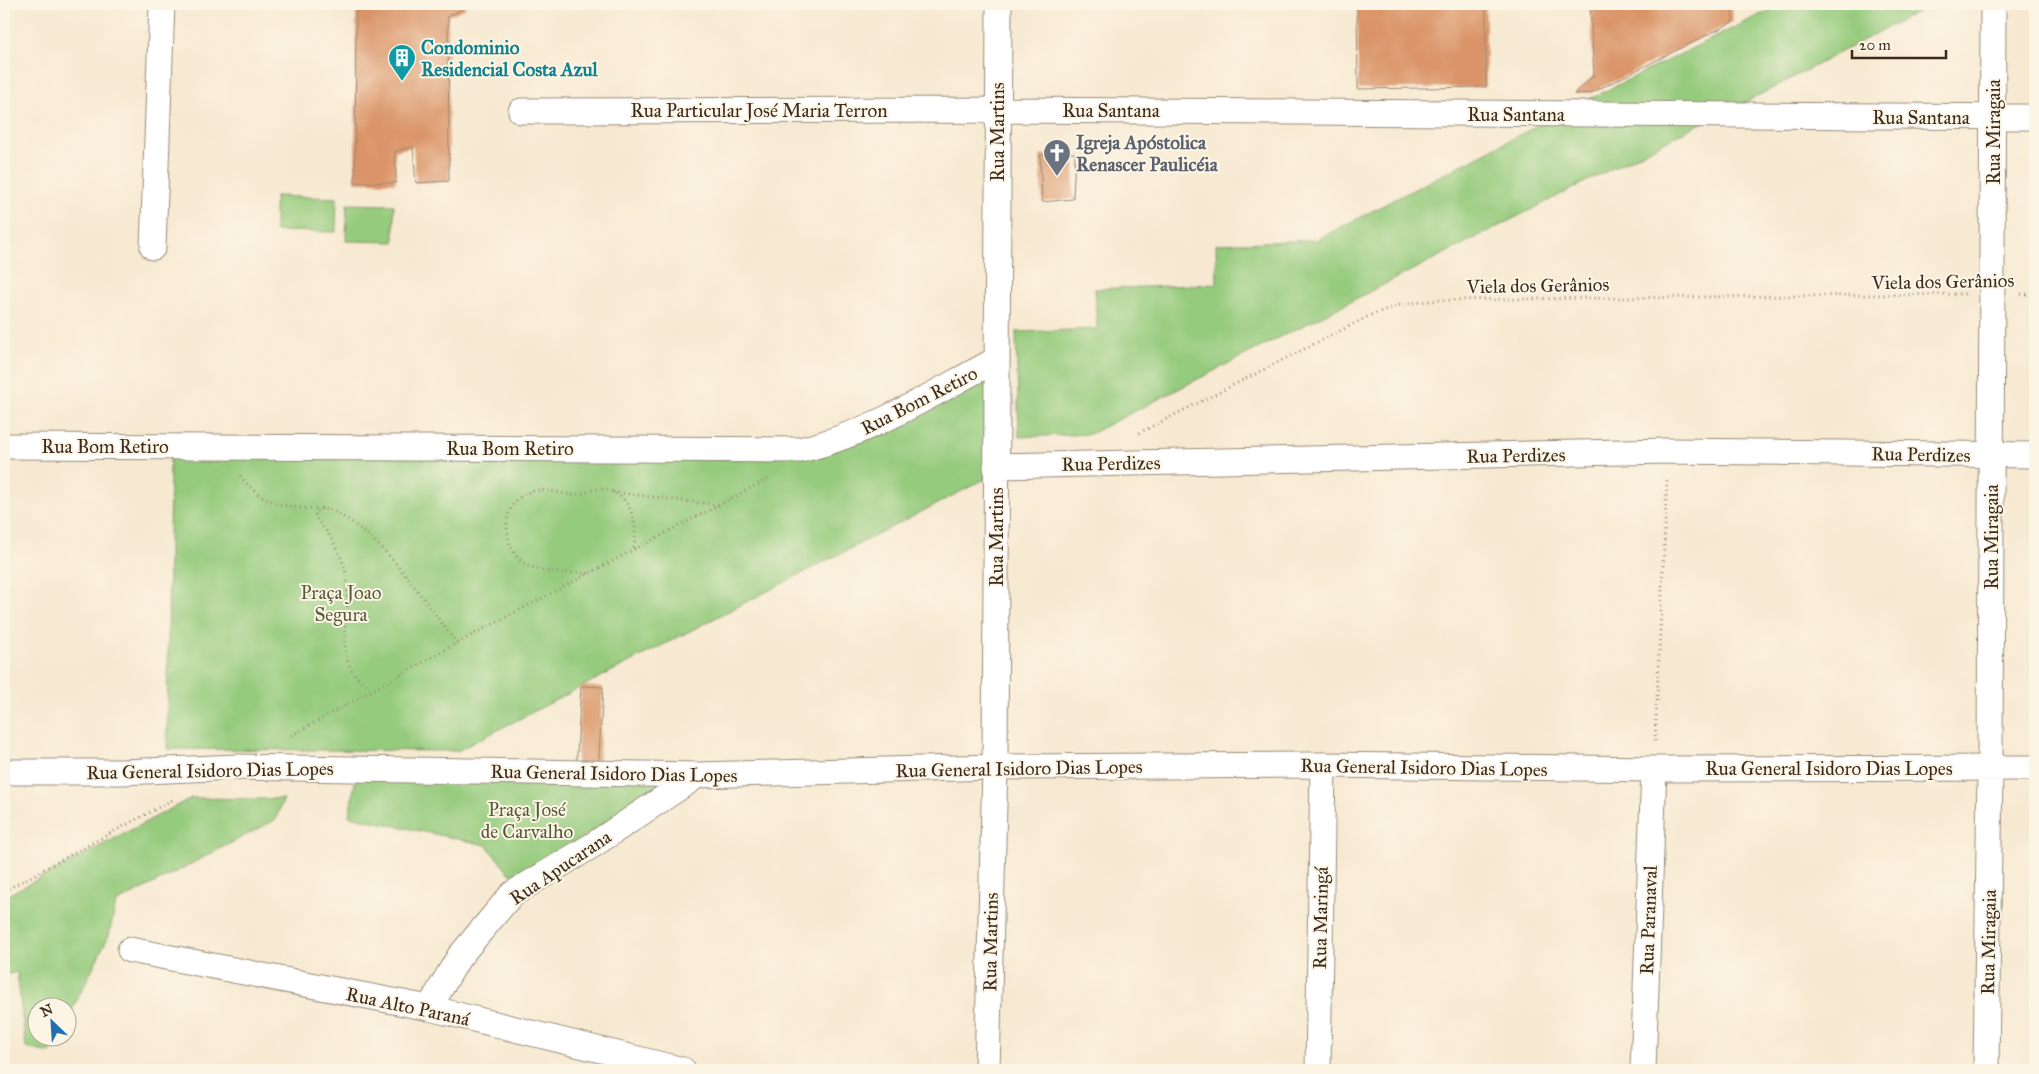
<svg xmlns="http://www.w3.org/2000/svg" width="2039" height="1074" viewBox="0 0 2039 1074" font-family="'IM FELL Great Primer',serif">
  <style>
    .green { fill: #95cb7d; stroke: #687a4e }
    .building { fill: #da9468 }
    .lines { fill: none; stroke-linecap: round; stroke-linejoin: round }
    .minor-casing { stroke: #998a78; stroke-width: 27 }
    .path { stroke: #998a78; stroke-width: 3; stroke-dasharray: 1 4; stroke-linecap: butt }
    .minor { stroke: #fff; stroke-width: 25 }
    .labels { text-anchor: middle; stroke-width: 4; stroke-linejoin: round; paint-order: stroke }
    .culture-label { font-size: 19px; font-weight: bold; fill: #0d838f; stroke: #fcf5e5; text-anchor: start }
    .street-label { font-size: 19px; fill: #3b2a1e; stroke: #fcf5e5 }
    .worship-label { font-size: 19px; font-weight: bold; fill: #5b616d; stroke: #fcf5e5; text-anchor: start }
    .park-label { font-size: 19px; fill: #565a3a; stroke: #fcf5e5 }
  </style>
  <rect width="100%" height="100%" fill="#fcf5e5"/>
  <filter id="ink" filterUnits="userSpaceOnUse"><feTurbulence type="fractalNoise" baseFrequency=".02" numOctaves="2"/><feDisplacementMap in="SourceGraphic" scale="10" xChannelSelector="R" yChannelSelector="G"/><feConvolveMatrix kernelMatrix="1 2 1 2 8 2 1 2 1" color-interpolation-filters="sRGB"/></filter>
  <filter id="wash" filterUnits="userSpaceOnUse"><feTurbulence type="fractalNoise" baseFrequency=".0096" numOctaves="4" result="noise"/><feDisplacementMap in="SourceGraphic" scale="20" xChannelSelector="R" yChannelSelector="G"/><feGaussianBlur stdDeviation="1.12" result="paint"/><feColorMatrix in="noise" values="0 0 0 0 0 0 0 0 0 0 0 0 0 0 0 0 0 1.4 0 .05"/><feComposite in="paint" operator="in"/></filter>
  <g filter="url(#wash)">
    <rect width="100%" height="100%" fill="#f7e9d1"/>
    <path class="green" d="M 1782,4 L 1932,4 L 1733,109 L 1569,109 Z
      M 1560,114 L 1717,115 L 1090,434 L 1019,437 L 1016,332 L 1097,329 L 1095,289 L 1217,284 L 1216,244 L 1316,240 Z
      M 275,196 L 337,198 L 336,232 L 275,231 Z
      M 347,204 L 394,205 L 394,242 L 346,241 Z
      M 988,373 L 985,479 L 457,751 L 167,749 L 170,455 L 770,459 Z
      M 357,771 L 673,777 L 526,875 L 509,873 L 486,845 L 349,816 Z
      M 191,798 L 284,799 L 275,820 L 116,903 L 109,935 L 68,1018 L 68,1006 L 38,1006 L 38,1036 L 58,1037 L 50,1053 L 26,1048 L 17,972 L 4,975 L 4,897 Z"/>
    <g id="blocks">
      <path class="building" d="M 356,4 L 462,4 L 466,8 L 448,16 L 449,181 L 416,183 L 413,147 L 395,151 L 396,183 L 355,182 Z
        M 1357,4 L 1486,4 L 1486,87 L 1358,89 Z
        M 1590,4 L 1732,4 L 1733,22 L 1591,93 L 1574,94 L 1594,75 Z
        M 1075,153 L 1073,199 L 1042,202 L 1040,155 Z
        M 581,686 L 603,687 L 598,772 L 576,771 Z"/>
    </g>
  </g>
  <g filter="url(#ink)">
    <use href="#blocks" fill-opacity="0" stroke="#998a78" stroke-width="1"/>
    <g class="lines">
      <defs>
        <path id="minor" d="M 521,111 L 997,110 L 2035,117
          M 153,247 L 162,4
          M 4,446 L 800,450 C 870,434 933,393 996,360
          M 996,466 L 1668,451 L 2035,455
          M 4,772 L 122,772 L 237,767 L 698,775 L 995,767 L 1323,765 L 1654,769 L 2035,768
          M 130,950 L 429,1008 L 683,1070
          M 429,1008 L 459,957 L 512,894 L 593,845 L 698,775
          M 987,1070 L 995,767 L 999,4
          M 1318,1070 L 1323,765
          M 1643,1070 L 1654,769
          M 1986,1070 L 1990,768 L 1993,4"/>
      </defs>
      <use href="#minor" class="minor-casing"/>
      <path class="path" d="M 2021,294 L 2035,294
        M 1139,433 L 1373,314 L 1403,304 L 1440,300 L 1965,294
        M 240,476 C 258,498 276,507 306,508 C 320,508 330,508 342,516 C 391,546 422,599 457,643
        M 613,492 L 718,505
        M 322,508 L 315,512 C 316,521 322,525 327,532 C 335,544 343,560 346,574 C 354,614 326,666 373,689
        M 588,573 C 550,572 511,577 507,528 C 506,518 510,505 519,498 C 538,483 554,494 574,495 C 583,495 592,489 600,489 C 631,490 640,526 633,550
        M 287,738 L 457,643 L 768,479
        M 1655,741 L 1667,480
        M 4,891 L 174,799"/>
      <use href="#minor" class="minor"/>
    </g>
  </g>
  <defs>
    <symbol id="building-pin" viewBox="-11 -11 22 30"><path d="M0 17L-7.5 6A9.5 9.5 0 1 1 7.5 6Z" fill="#0f9aa8" stroke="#fcf5e5"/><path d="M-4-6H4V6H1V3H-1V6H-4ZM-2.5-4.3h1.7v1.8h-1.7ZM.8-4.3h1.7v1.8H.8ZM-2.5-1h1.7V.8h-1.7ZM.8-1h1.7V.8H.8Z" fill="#fff"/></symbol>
    <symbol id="church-pin" viewBox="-11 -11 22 30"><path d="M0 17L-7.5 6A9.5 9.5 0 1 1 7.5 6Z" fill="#6b7280" stroke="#fcf5e5"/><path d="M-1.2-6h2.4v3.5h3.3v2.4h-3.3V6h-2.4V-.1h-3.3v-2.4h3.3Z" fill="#fff"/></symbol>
  </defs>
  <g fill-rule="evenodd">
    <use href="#building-pin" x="386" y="42" width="32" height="43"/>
    <use href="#church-pin" x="1041" y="137" width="32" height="43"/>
  </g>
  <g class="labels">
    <g class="culture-label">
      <text x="421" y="54">Condominio<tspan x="421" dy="22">Residencial Costa Azul</tspan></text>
    </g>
    <g class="street-label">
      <text x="759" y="117">Rua Particular José Maria Terron</text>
      <text x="1111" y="117">Rua Santana</text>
      <text x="1516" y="121">Rua Santana</text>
      <text x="1921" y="124">Rua Santana</text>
      <text transform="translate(997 132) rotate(-90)" y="7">Rua Martins</text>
      <text transform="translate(1993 132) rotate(-90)" y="7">Rua Miragaia</text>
      <text transform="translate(1943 281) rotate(-1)" y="7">Viela dos Gerânios</text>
      <text transform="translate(1538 285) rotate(-1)" y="7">Viela dos Gerânios</text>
      <text transform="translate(919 400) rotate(-27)" y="7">Rua Bom Retiro</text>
      <text x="105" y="453">Rua Bom Retiro</text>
      <text x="510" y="455">Rua Bom Retiro</text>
      <text transform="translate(1921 454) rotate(1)" y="7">Rua Perdizes</text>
      <text transform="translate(1516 455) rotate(-1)" y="7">Rua Perdizes</text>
      <text transform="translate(1111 463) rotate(-1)" y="7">Rua Perdizes</text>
      <text transform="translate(996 537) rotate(-90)" y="7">Rua Martins</text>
      <text transform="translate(1991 537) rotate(-90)" y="7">Rua Miragaia</text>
      <text transform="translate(1424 767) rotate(1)" y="7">Rua General Isidoro Dias Lopes</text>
      <text transform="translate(1019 768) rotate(-1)" y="7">Rua General Isidoro Dias Lopes</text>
      <text x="1829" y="775">Rua General Isidoro Dias Lopes</text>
      <text transform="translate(210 770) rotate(-1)" y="7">Rua General Isidoro Dias Lopes</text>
      <text transform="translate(614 773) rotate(1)" y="7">Rua General Isidoro Dias Lopes</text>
      <text transform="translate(560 867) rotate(-34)" y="7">Rua Apucarana</text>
      <text transform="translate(1320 918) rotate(-89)" y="7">Rua Maringá</text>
      <text transform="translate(1648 920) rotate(-88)" y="7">Rua Paranaval</text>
      <text transform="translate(990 942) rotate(-89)" y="7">Rua Martins</text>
      <text transform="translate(1988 942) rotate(-89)" y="7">Rua Miragaia</text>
      <text transform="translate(408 1006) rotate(12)" y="7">Rua Alto Paraná</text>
    </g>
    <g class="worship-label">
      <text x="1076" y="149">Igreja Apóstolica<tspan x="1076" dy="22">Renascer Paulicéia</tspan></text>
    </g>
    <g class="park-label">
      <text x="341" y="599">Praça Joao<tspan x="341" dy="22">Segura</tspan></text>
      <text x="527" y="816">Praça José<tspan x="527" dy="22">de Carvalho</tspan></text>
    </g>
  </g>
  <rect width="2039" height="1074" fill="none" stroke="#fcf5e5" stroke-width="20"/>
  <g transform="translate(52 1022) rotate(335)"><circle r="24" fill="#fcf5e5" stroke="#afa495"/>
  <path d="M0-4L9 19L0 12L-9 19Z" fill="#1f6fb2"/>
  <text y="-8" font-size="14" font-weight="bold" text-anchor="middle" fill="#3b2a1e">N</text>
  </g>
  <path d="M1852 50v8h94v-8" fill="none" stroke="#3b2a1e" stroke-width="2.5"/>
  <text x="1859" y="50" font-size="15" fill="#3b2a1e" stroke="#fcf5e5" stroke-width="4" paint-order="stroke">20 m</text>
</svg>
